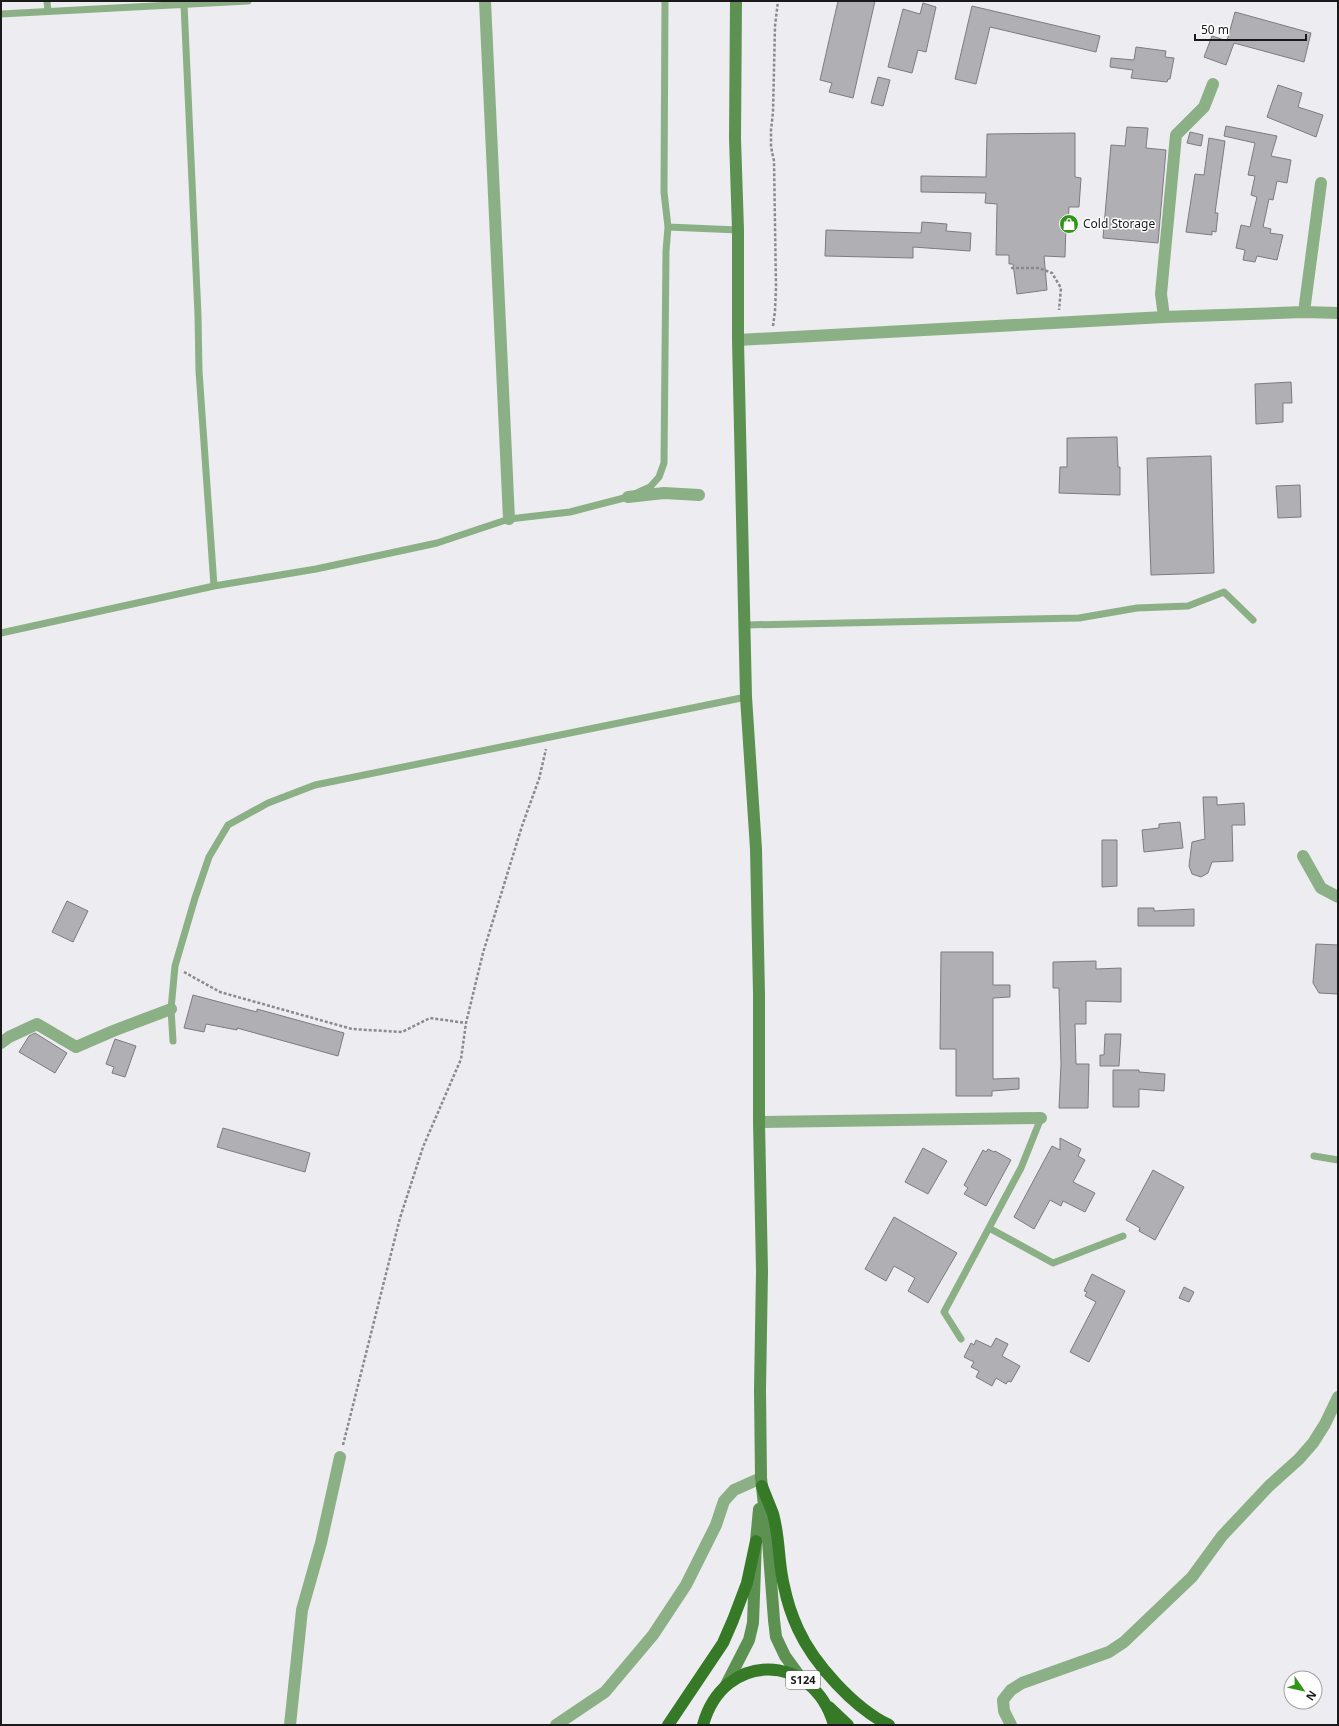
<svg xmlns="http://www.w3.org/2000/svg" width="1339" height="1726" viewBox="0 0 1339 1726" font-family="'Noto Sans',sans-serif">
  <style>
    .building { fill: #b0afb4; stroke: #7c7b7f }
    .lines { fill: none; stroke-linecap: round; stroke-linejoin: round }
    .path { stroke: #8a8a8d; stroke-width: 2.5; stroke-dasharray: 3 2; stroke-linecap: butt }
    .service { stroke: #8cb085; stroke-width: 7 }
    .minor { stroke: #8cb085; stroke-width: 12 }
    .secondary { stroke: #5c9152; stroke-width: 12 }
    .primary { stroke: #367a28; stroke-width: 12 }
    .labels { text-anchor: middle; stroke-width: 3; stroke-linejoin: round; paint-order: stroke }
    .shield { fill: #fff; stroke: #5f5f5f; stroke-width: 1 }
    .shield-label { font-size: 11px; font-weight: bold; fill: #1a1a1b }
    .poi-label { font-size: 12px; fill: #1a1a1b; stroke: #fff; text-anchor: start }
  </style>
  <rect width="100%" height="100%" fill="#edecf1"/>
  <path class="building" d="M 838,1 L 875,1 L 853,98 L 829,92 L 832,83 L 820,80 Z
    M 923,3 L 936,7 L 926,52 L 918,50 L 912,73 L 888,67 L 903,9 L 920,14 Z
    M 972,6 L 1100,36 L 1096,52 L 990,27 L 976,84 L 955,79 Z
    M 1235,12 L 1311,33 L 1304,62 L 1234,43 L 1226,65 L 1204,57 L 1212,36 L 1227,41 Z
    M 1136,47 L 1166,51 L 1165,57 L 1174,58 L 1170,79 L 1168,79 L 1167,82 L 1131,78 L 1133,70 L 1110,67 L 1111,58 L 1134,60 Z
    M 878,77 L 890,80 L 883,106 L 871,103 Z
    M 1278,85 L 1302,93 L 1298,107 L 1323,115 L 1316,137 L 1267,117 Z
    M 1226,126 L 1277,136 L 1271,156 L 1291,160 L 1287,183 L 1277,181 L 1273,200 L 1269,199 L 1263,227 L 1271,229 L 1270,233 L 1283,235 L 1277,260 L 1257,256 L 1255,262 L 1243,260 L 1245,250 L 1236,248 L 1241,225 L 1250,227 L 1257,197 L 1251,195 L 1255,176 L 1248,175 L 1255,143 L 1224,136 Z
    M 1127,127 L 1148,128 L 1146,148 L 1166,150 L 1158,243 L 1103,238 L 1111,145 L 1125,146 Z
    M 1190,132 L 1203,135 L 1201,146 L 1187,143 Z
    M 1075,133 L 1075,177 L 1081,178 L 1079,207 L 1069,207 L 1068,225 L 1066,224 L 1065,257 L 1044,256 L 1047,290 L 1017,294 L 1013,264 L 1009,264 L 1009,255 L 996,255 L 997,204 L 985,203 L 986,193 L 921,192 L 921,176 L 986,177 L 987,134 Z
    M 1209,138 L 1225,141 L 1215,213 L 1218,213 L 1216,232 L 1212,231 L 1212,235 L 1186,232 L 1195,174 L 1204,175 Z
    M 922,222 L 947,224 L 946,231 L 971,233 L 970,251 L 913,247 L 913,258 L 825,256 L 826,230 L 921,233 Z
    M 1291,382 L 1292,403 L 1283,403 L 1283,422 L 1256,424 L 1255,384 Z
    M 1117,437 L 1118,467 L 1120,467 L 1120,495 L 1059,493 L 1060,467 L 1067,467 L 1067,438 Z
    M 1211,456 L 1214,573 L 1151,575 L 1147,458 Z
    M 1300,485 L 1301,517 L 1278,518 L 1276,486 Z
    M 1203,797 L 1217,797 L 1217,805 L 1244,803 L 1245,825 L 1232,825 L 1233,861 L 1212,862 L 1208,873 L 1201,877 L 1192,874 L 1189,866 L 1192,842 L 1205,839 Z
    M 1180,822 L 1183,848 L 1144,852 L 1142,830 L 1159,828 L 1159,824 Z
    M 1102,840 L 1117,840 L 1117,886 L 1102,887 Z
    M 67,901 L 88,911 L 73,942 L 52,932 Z
    M 1138,908 L 1154,908 L 1154,911 L 1194,909 L 1194,926 L 1138,926 Z
    M 1316,944 L 1338,945 L 1338,994 L 1319,993 L 1313,983 Z
    M 941,952 L 993,952 L 993,985 L 1010,985 L 1010,997 L 993,998 L 993,1079 L 1019,1078 L 1019,1089 L 992,1091 L 992,1096 L 956,1096 L 956,1049 L 940,1049 Z
    M 1096,961 L 1096,969 L 1121,968 L 1121,1002 L 1086,1001 L 1086,1024 L 1075,1024 L 1076,1064 L 1089,1064 L 1088,1108 L 1059,1108 L 1061,1064 L 1059,988 L 1053,988 L 1053,962 Z
    M 193,995 L 257,1012 L 257,1009 L 344,1033 L 338,1056 L 237,1028 L 237,1030 L 206,1024 L 204,1032 L 184,1028 Z
    M 35,1033 L 67,1053 L 55,1073 L 19,1052 L 29,1036 Z
    M 1105,1034 L 1121,1034 L 1119,1066 L 1100,1066 L 1100,1055 L 1104,1055 Z
    M 115,1039 L 136,1046 L 125,1077 L 112,1073 L 114,1067 L 106,1064 Z
    M 1113,1070 L 1139,1070 L 1139,1072 L 1165,1074 L 1164,1091 L 1139,1089 L 1139,1107 L 1113,1107 Z
    M 223,1128 L 310,1153 L 305,1172 L 217,1147 Z
    M 1060,1138 L 1081,1149 L 1078,1156 L 1085,1160 L 1073,1182 L 1095,1193 L 1085,1212 L 1063,1201 L 1061,1206 L 1050,1200 L 1034,1229 L 1014,1217 L 1052,1146 L 1060,1150 Z
    M 923,1148 L 947,1161 L 928,1194 L 905,1182 Z
    M 988,1149 L 994,1152 L 995,1151 L 1011,1160 L 986,1206 L 964,1194 L 968,1188 L 964,1185 L 983,1150 L 986,1152 Z
    M 1153,1170 L 1184,1187 L 1155,1240 L 1139,1231 L 1140,1228 L 1126,1220 Z
    M 894,1217 L 957,1253 L 928,1303 L 908,1291 L 915,1278 L 894,1266 L 886,1281 L 865,1269 Z
    M 1092,1274 L 1125,1291 L 1089,1362 L 1070,1352 L 1096,1302 L 1085,1296 L 1087,1292 L 1084,1291 Z
    M 1184,1287 L 1194,1292 L 1189,1302 L 1179,1298 Z
    M 996,1338 L 1008,1344 L 1002,1356 L 1020,1366 L 1011,1382 L 1008,1381 L 1006,1384 L 996,1378 L 992,1386 L 976,1377 L 979,1371 L 971,1367 L 974,1362 L 964,1357 L 971,1343 L 974,1345 L 976,1340 L 991,1347 Z"/>
  <g class="lines">
    <path class="path" d="M 1011,268 L 1039,268 L 1052,273 L 1061,288 L 1059,310
      M 773,326 L 775,311 L 776,287 L 774,161 L 771,147 L 771,130 L 773,112 L 775,26 L 778,1
      M 184,972 L 220,992 L 352,1029 L 402,1032 L 430,1018 L 466,1023
      M 343,1445 L 400,1218 L 423,1147 L 461,1059 L 466,1023 L 483,953 L 522,826 L 539,779 L 546,749"/>
    <path class="service" d="M 47,1 L 48,11
      M 665,1 L 664,192 L 668,227 L 738,230
      M 184,4 L 198,315 L 199,371 L 214,586
      M 1,14 L 248,1
      M 745,625 L 1079,618 L 1137,608 L 1188,606 L 1224,592 L 1253,620
      M 1,633 L 214,586 L 316,569 L 437,543 L 509,519 L 570,512 L 628,497 L 650,487 L 659,477 L 664,463 L 666,251 L 668,227
      M 173,1041 L 171,1009 L 175,966 L 195,898 L 209,857 L 228,825 L 268,803 L 315,785 L 746,697
      M 1314,1156 L 1338,1160
      M 989,1228 L 1053,1263 L 1123,1236
      M 961,1339 L 944,1312 L 1021,1168 L 1041,1118"/>
    <path class="minor" d="M 485,1 L 509,519
      M 1304,312 L 1321,183
      M 1164,317 L 1161,294 L 1176,135 L 1204,107 L 1213,84
      M 738,340 L 1164,317 L 1304,312 L 1338,313
      M 628,497 L 664,493 L 699,495
      M 1303,856 L 1321,888 L 1338,897
      M 1,1043 L 9,1037 L 37,1024 L 76,1047 L 113,1031 L 171,1009
      M 759,1122 L 1041,1118
      M 290,1725 L 302,1610 L 321,1543 L 340,1457
      M 556,1725 L 605,1692 L 653,1635 L 686,1585 L 716,1525 L 724,1501 L 734,1490 L 761,1478
      M 1011,1725 L 1004,1711 L 1003,1700 L 1011,1690 L 1022,1683 L 1109,1652 L 1124,1642 L 1192,1577 L 1222,1536 L 1269,1486 L 1299,1459 L 1313,1443 L 1325,1424 L 1338,1397"/>
    <path class="secondary" d="M 736,1 L 735,138 L 738,230 L 738,340 L 746,697 L 756,849 L 759,994 L 759,1122 L 762,1271 L 760,1390 L 761,1478 L 768,1541 L 774,1620 L 776,1637 L 785,1656 L 801,1678
      M 726,1685 L 749,1640 L 753,1623 L 756,1541 L 759,1509"/>
    <path class="primary" d="M 762,1486 C 765,1495 770,1505 773,1514 C 780,1538 778,1563 784,1586 C 787,1601 792,1616 798,1629 C 814,1664 854,1708 889,1725
      M 829,1707 L 848,1725
      M 668,1725 L 723,1643 L 733,1620 L 747,1583 L 756,1541
      M 703,1725 C 723,1651 813,1651 834,1725"/>
  </g>
  <defs>
    <symbol id="shop-disc" viewBox="-11 -11 22 22"><circle r="9.5" fill="#319517" stroke="#fff"/><path d="M-5-2.5h2.3a2.7 3.5 0 0 1 5.4 0H5L5.5 6h-11ZM-1.5-2.5h3a1.5 2.3 0 0 0-3 0Z" fill="#fff"/></symbol>
  </defs>
  <g fill-rule="evenodd">
    <use href="#shop-disc" x="1058" y="213" width="22" height="22"/>
  </g>
  <g class="labels">
    <rect class="shield" x="786" y="1671" width="34" height="18" rx="3"/>
    <g class="shield-label">
      <text x="803" y="1684">S124</text>
    </g>
    <g class="poi-label">
      <text x="1083" y="228">Cold Storage</text>
    </g>
  </g>
  <rect width="1339" height="1726" fill="none" stroke="#1a1a1b" stroke-width="4"/>
  <g transform="translate(1303 1690) rotate(124)"><circle r="19" fill="#ffffff" stroke="#a3a3a4"/>
  <path d="M0-3L7 15L0 10L-7 15Z" fill="#319517"/>
  <text y="-6" font-size="11" font-weight="bold" text-anchor="middle" fill="#1a1a1b">N</text>
  </g>
  <path d="M1195 34v6h111v-6" fill="none" stroke="#1a1a1b" stroke-width="2"/>
  <text x="1201" y="34" font-size="12" fill="#1a1a1b" stroke="#ffffff" stroke-width="3" paint-order="stroke">50 m</text>
</svg>
